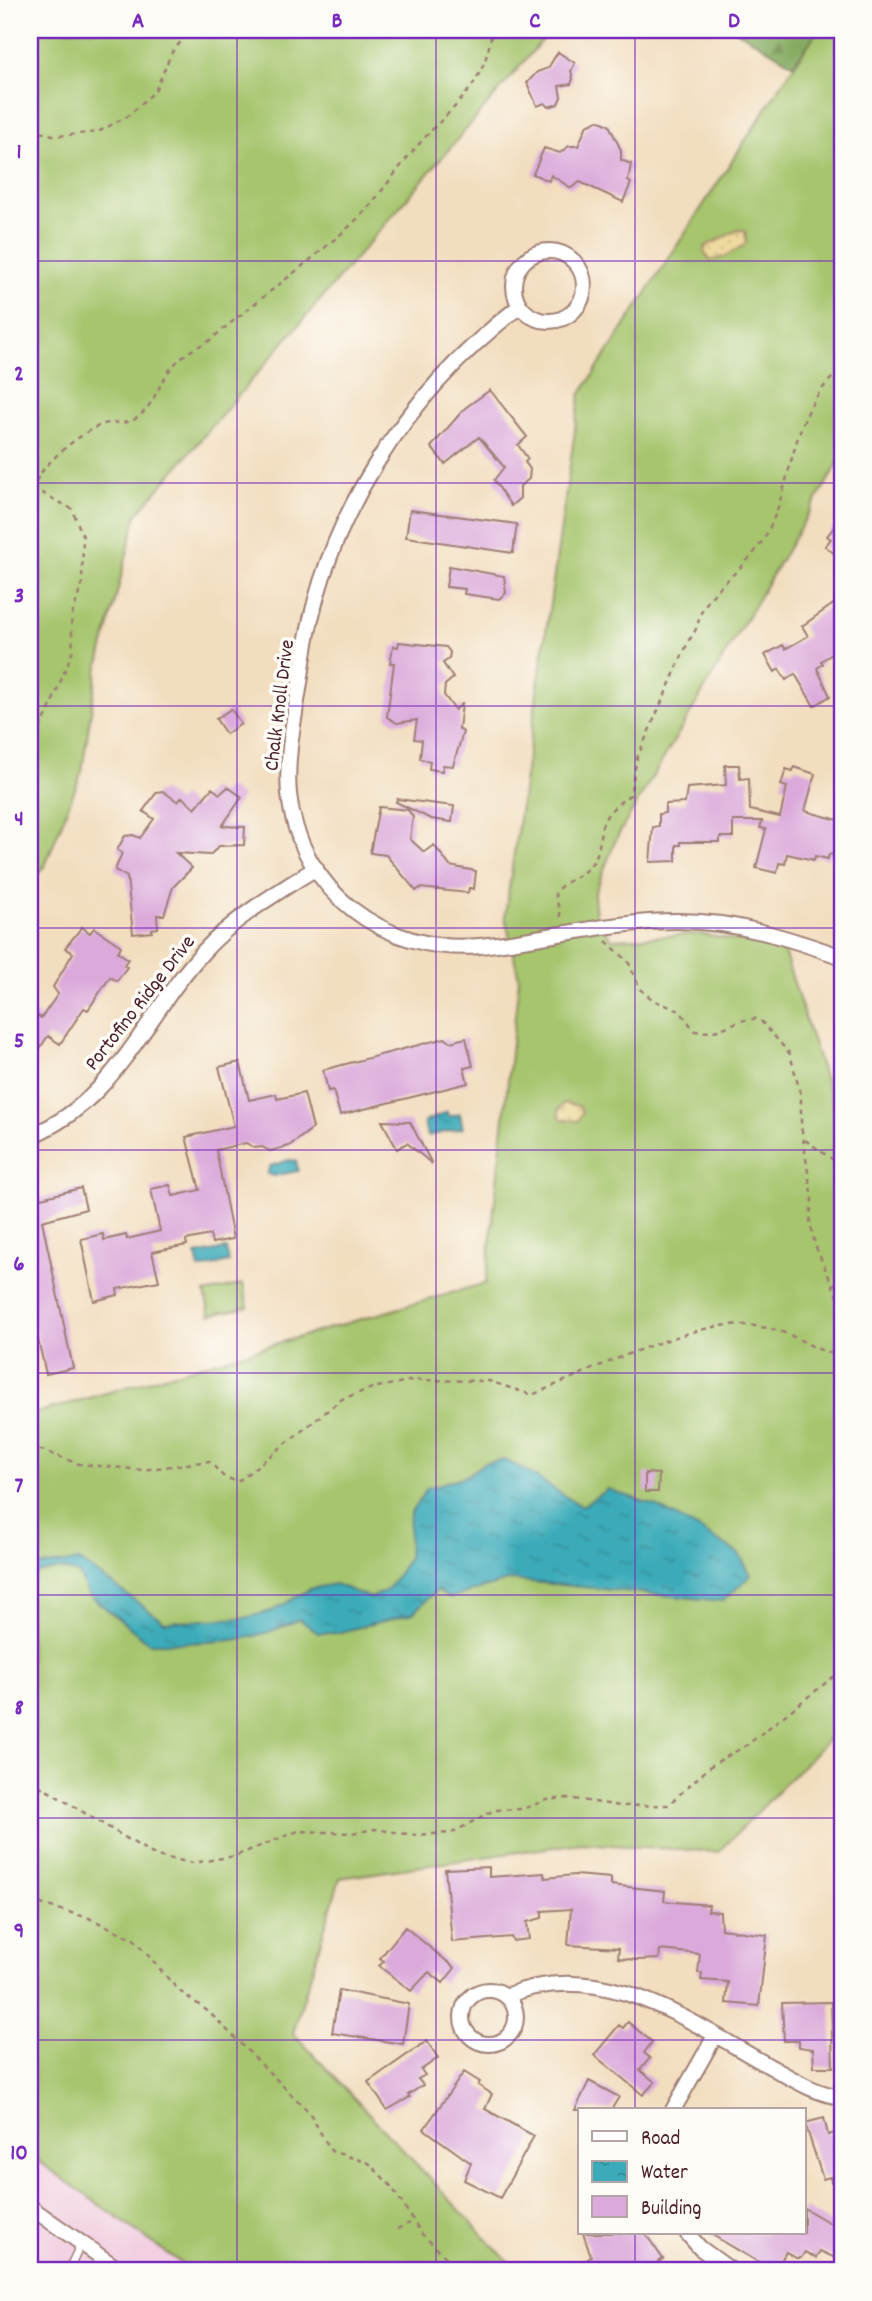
<svg xmlns="http://www.w3.org/2000/svg" width="872" height="2301" viewBox="0 0 872 2301" font-family="Dekko,sans-serif">
  <style>
    .built { fill: #f2cfe1 }
    .grass { fill: #a6c56d; stroke: #78724c; stroke-width: 2 }
    .forest { fill: url(#forest-firs); stroke: #676446; stroke-width: 2 }
    .sand { fill: url(#sand-dots); stroke: #9c7c64; stroke-width: 2 }
    .water { fill: url(#water-ripples); stroke: #426572; stroke-width: 2 }
    .building { fill: #dbaadb }
    .lines { fill: none; stroke-linecap: round; stroke-linejoin: round }
    .lane-casing { stroke: #9e7e74; stroke-width: 10 }
    .street-casing { stroke: #9e7e74; stroke-width: 18 }
    .path { stroke: #9e7e74; stroke-width: 2.5; stroke-dasharray: 5 5; stroke-linecap: butt }
    .lane { stroke: #fff; stroke-width: 7 }
    .street { stroke: #fff; stroke-width: 14 }
    .grid { fill: none; stroke: #7b2cbf; stroke-width: 2; stroke-opacity: 0.55 }
    .labels { text-anchor: middle; stroke-width: 7; stroke-linejoin: round; paint-order: stroke }
    .street-label { font-size: 21px; fill: #4a1f2b; stroke: #fdfcf7 }
    .neatline { fill: none; stroke: #7b2cbf; stroke-width: 2.5 }
    .grid-label { font-size: 23px; text-anchor: middle; font-weight: bold; fill: #7b2cbf }
  </style>
  <defs>
    <pattern id="forest-firs" width="22" height="20" patternUnits="userSpaceOnUse" patternTransform="scale(1.75)"><rect width="22" height="20" fill="#84aa60"/><path d="M5 1l3.5 6h-7zM16 11l3.5 6h-7z" fill="#6e8a4f"/></pattern>
    <pattern id="sand-dots" width="8" height="8" patternUnits="userSpaceOnUse" patternTransform="scale(1.75)"><rect width="8" height="8" fill="#eeda9e"/><path d="M2 2h.1M6 6h.1" fill="none" stroke="#cebb88" stroke-width="1.8" stroke-linecap="round"/></pattern>
    <pattern id="water-ripples" width="26" height="14" patternUnits="userSpaceOnUse" patternTransform="scale(1.75)"><rect width="26" height="14" fill="#3babb9"/><path d="M2 4q2-2 4 0t4 0M15 11q2-2 4 0t4 0" fill="none" stroke="#348b97"/></pattern>
  </defs>
  <rect width="100%" height="100%" fill="#fdfcf7"/>
  <filter id="ink" filterUnits="userSpaceOnUse"><feTurbulence type="fractalNoise" baseFrequency=".0143" numOctaves="2"/><feDisplacementMap in="SourceGraphic" scale="14" xChannelSelector="R" yChannelSelector="G"/><feConvolveMatrix kernelMatrix="1 2 1 2 8 2 1 2 1" color-interpolation-filters="sRGB"/></filter>
  <filter id="wash" filterUnits="userSpaceOnUse"><feTurbulence type="fractalNoise" baseFrequency=".00686" numOctaves="4" result="noise"/><feDisplacementMap in="SourceGraphic" scale="28" xChannelSelector="R" yChannelSelector="G"/><feGaussianBlur stdDeviation="1.57" result="paint"/><feColorMatrix in="noise" values="0 0 0 0 0 0 0 0 0 0 0 0 0 0 0 0 0 1.4 0 .05"/><feComposite in="paint" operator="in"/></filter>
  <g filter="url(#wash)">
    <rect width="100%" height="100%" fill="#f2ddbe"/>
    <path class="built" d="M 30,2155 L 192,2271 L 30,2271 Z"/>
    <path class="grass" d="M 30,30 L 551,30 L 137,514 L 97,672 L 82,771 L 45,866 L 30,883 Z
      M 817,30 L 842,30 L 842,457 L 617,837 L 594,895 L 596,917 L 612,939 L 700,934 L 783,949 L 842,1133 L 842,1725 L 719,1852 L 581,1843 L 340,1878 L 293,2033 L 517,2271 L 192,2271 L 30,2155 L 30,1415 L 486,1283 L 519,979 L 505,916 L 580,395 Z
      M 243,1284 L 248,1307 L 210,1315 L 205,1293 Z"/>
    <path class="forest" d="M 736,30 L 818,30 L 794,65 Z"/>
    <path class="sand" d="M 738,230 L 745,231 L 746,244 L 724,257 L 710,261 L 704,251 L 706,246 Z
      M 564,1103 L 580,1106 L 582,1113 L 578,1121 L 561,1119 L 558,1111 Z"/>
    <path class="water" d="M 447,1112 L 448,1117 L 460,1114 L 463,1128 L 427,1136 L 424,1122 Z
      M 289,1160 L 296,1161 L 298,1171 L 273,1176 L 267,1174 L 270,1166 Z
      M 226,1249 L 229,1262 L 199,1269 L 196,1255 Z
      M 503,1460 C 533,1471 554,1492 582,1506 L 608,1489 L 656,1506 L 699,1529 L 739,1554 L 751,1575 L 723,1601 L 511,1580 L 449,1598 L 437,1590 L 413,1613 L 337,1633 L 318,1633 L 299,1619 C 248,1646 205,1642 149,1643 L 88,1594 L 79,1574 L 61,1569 L 37,1573 L 30,1587 L 32,1567 L 80,1561 L 165,1622 L 245,1618 L 272,1611 L 310,1589 L 335,1584 L 371,1598 L 387,1590 L 408,1559 L 410,1514 L 427,1488 L 466,1476 L 484,1463 Z"/>
    <g id="blocks">
      <path class="building" d="M 558,52 L 575,63 L 571,71 L 573,79 L 571,84 L 559,86 L 561,97 L 558,104 L 549,107 L 545,103 L 537,106 L 527,83 L 537,72 L 548,68 Z
        M 598,120 L 609,125 L 621,150 L 621,160 L 631,164 L 628,181 L 631,183 L 623,202 L 580,182 L 571,188 L 551,175 L 549,181 L 533,174 L 544,148 L 560,153 L 569,146 L 578,146 L 587,125 Z
        M 490,390 L 527,437 L 518,445 L 528,459 L 525,462 L 530,469 L 529,479 L 520,486 L 520,498 L 511,506 L 494,480 L 504,467 L 479,437 L 445,464 L 431,447 L 465,408 Z
        M 410,510 L 517,524 L 513,553 L 406,537 Z
        M 842,517 L 842,560 L 825,546 L 831,539 L 827,536 Z
        M 449,566 L 504,576 L 506,593 L 499,599 L 464,594 L 465,589 L 446,587 Z
        M 842,598 L 842,648 L 821,661 L 823,664 L 817,668 L 830,696 L 814,706 L 795,674 L 786,680 L 779,669 L 775,672 L 765,655 L 783,645 L 785,649 L 808,636 L 802,626 Z
        M 399,642 L 446,647 L 450,652 L 449,659 L 443,663 L 453,678 L 445,685 L 444,695 L 455,710 L 462,704 L 459,729 L 463,732 L 453,766 L 443,765 L 442,771 L 429,769 L 430,761 L 420,759 L 422,740 L 414,739 L 417,720 L 397,723 L 387,717 L 394,663 L 390,663 L 393,646 L 398,647 Z
        M 231,709 L 241,724 L 226,734 L 216,719 Z
        M 725,765 L 739,765 L 740,779 L 749,778 L 750,810 L 780,817 L 787,787 L 781,785 L 786,769 L 793,771 L 794,767 L 815,774 L 805,811 L 842,821 L 842,847 L 840,847 L 838,856 L 829,854 L 828,859 L 815,856 L 814,860 L 787,854 L 785,864 L 779,863 L 777,873 L 756,868 L 766,829 L 760,828 L 762,821 L 733,821 L 733,837 L 720,837 L 720,842 L 680,842 L 680,845 L 676,845 L 676,861 L 650,862 L 653,827 L 659,826 L 659,814 L 665,813 L 665,804 L 685,803 L 687,788 L 726,785 Z
        M 228,787 L 242,797 L 222,826 L 245,827 L 244,845 L 219,846 L 210,855 L 176,853 L 192,868 L 173,887 L 164,915 L 157,915 L 158,928 L 152,929 L 152,932 L 133,934 L 127,877 L 115,870 L 122,853 L 117,850 L 125,836 L 133,835 L 140,838 L 154,819 L 143,811 L 157,792 L 163,791 L 178,802 L 182,797 L 195,808 L 212,788 L 220,794 Z
        M 397,799 L 454,806 L 452,822 L 431,819 L 396,802 Z
        M 379,807 L 408,810 L 413,817 L 410,839 L 424,852 L 434,845 L 450,866 L 476,871 L 474,889 L 469,888 L 468,893 L 420,888 L 416,891 L 386,855 L 370,853 Z
        M 82,927 L 90,933 L 94,928 L 121,946 L 118,952 L 128,959 L 124,965 L 127,967 L 117,981 L 110,977 L 88,1010 L 84,1008 L 60,1044 L 48,1036 L 30,1063 L 30,1010 L 41,1018 L 58,994 L 53,987 L 73,953 L 65,948 Z
        M 445,1038 L 450,1042 L 466,1038 L 473,1066 L 464,1068 L 468,1083 L 340,1115 L 333,1090 L 328,1091 L 323,1070 Z
        M 240,1062 L 249,1100 L 276,1094 L 277,1099 L 304,1093 L 313,1128 L 289,1146 L 270,1151 L 262,1147 L 255,1148 L 246,1143 L 216,1150 L 233,1239 L 212,1243 L 210,1235 L 186,1240 L 187,1245 L 152,1252 L 159,1281 L 117,1289 L 118,1295 L 94,1301 L 81,1239 L 103,1234 L 104,1240 L 126,1235 L 127,1239 L 160,1231 L 151,1189 L 170,1185 L 173,1196 L 200,1190 L 186,1137 L 234,1126 L 219,1067 Z
        M 382,1121 L 410,1122 L 432,1164 L 407,1143 L 397,1149 Z
        M 81,1188 L 86,1209 L 42,1221 L 73,1368 L 46,1374 L 32,1314 L 30,1314 L 30,1191 L 35,1190 L 37,1199 Z
        M 645,1473 L 659,1474 L 658,1492 L 645,1492 Z
        M 489,1867 L 489,1877 L 544,1873 L 545,1878 L 575,1875 L 611,1878 L 611,1885 L 665,1891 L 664,1901 L 709,1905 L 708,1911 L 720,1912 L 721,1929 L 767,1935 L 759,2006 L 726,2003 L 728,1982 L 701,1980 L 702,1973 L 698,1973 L 700,1954 L 660,1950 L 659,1959 L 637,1960 L 618,1958 L 619,1948 L 568,1945 L 571,1909 L 542,1911 L 542,1918 L 527,1922 L 529,1939 L 513,1941 L 511,1937 L 452,1942 L 445,1869 Z
        M 405,1927 L 455,1968 L 443,1983 L 429,1972 L 411,1991 L 379,1966 L 384,1961 L 380,1958 Z
        M 339,1990 L 409,2004 L 403,2044 L 332,2033 Z
        M 831,2002 L 833,2067 L 814,2067 L 813,2049 L 799,2047 L 799,2041 L 784,2041 L 782,2003 Z
        M 628,2022 L 652,2042 L 644,2053 L 650,2058 L 640,2070 L 655,2082 L 643,2095 L 594,2055 L 619,2025 L 623,2028 Z
        M 427,2041 L 438,2058 L 421,2070 L 425,2075 L 418,2079 L 423,2085 L 408,2095 L 410,2097 L 387,2110 L 368,2082 Z
        M 464,2072 L 480,2082 L 478,2085 L 492,2094 L 485,2109 L 534,2136 L 500,2198 L 464,2180 L 471,2163 L 424,2129 Z
        M 589,2081 L 619,2097 L 611,2110 L 575,2110 Z
        M 824,2118 L 828,2135 L 842,2131 L 842,2179 L 831,2182 L 830,2177 L 823,2179 L 805,2123 Z
        M 804,2208 L 842,2230 L 842,2261 L 820,2251 L 816,2258 L 805,2252 L 801,2258 L 796,2258 L 786,2252 L 777,2268 L 774,2266 L 772,2270 L 709,2233 L 804,2233 Z
        M 583,2233 L 645,2233 L 663,2259 L 644,2271 L 570,2271 L 591,2257 Z"/>
    </g>
  </g>
  <g filter="url(#ink)">
    <use href="#blocks" fill-opacity="0" stroke="#9e7e74" stroke-width="2"/>
    <g class="lines">
      <defs>
        <path id="lane" d="M 68,2271 L 81,2244"/>
        <path id="street" d="M514 286a35 35 0 1 1 70 0a35 35 0 1 1-70 0Z
          M 520,306 C 407,393 323,518 303,662 C 298,704 285,751 289,794 C 299,891 386,955 480,946 C 546,939 611,921 678,921 C 735,921 789,938 842,957
          M 30,1136 C 116,1102 145,1014 204,951 C 235,917 277,893 316,868
          M462 2017a27 27 0 1 1 54 0a27 27 0 1 1-54 0Z
          M 506,1996 C 601,1956 689,2021 769,2066 C 793,2079 815,2094 842,2097
          M 673,2110 L 715,2036
          M 30,2207 L 121,2271
          M 687,2233 L 700,2248 L 732,2271"/>
      </defs>
      <use href="#lane" class="lane-casing"/>
      <use href="#street" class="street-casing"/>
      <path class="path" d="M 30,130 L 58,136 L 98,132 L 128,116 L 155,91 L 172,52 L 191,30
        M 30,746 L 48,713 L 73,650 L 71,618 L 82,584 L 83,537 L 72,509 L 35,489 C 33,469 85,429 104,424 C 112,422 122,424 131,421 C 153,412 158,382 173,366 C 183,354 195,348 209,341 C 255,302 305,266 350,226 C 377,201 395,171 419,144 C 456,102 484,89 492,30
        M 561,917 L 555,893 C 564,880 579,878 589,867 C 612,841 583,826 630,795 L 637,758 L 689,640 C 700,627 697,618 704,607 C 719,583 746,567 761,543 C 796,489 786,414 840,371 L 842,318
        M 606,941 L 628,961 L 640,989 L 653,1000 L 680,1011 L 695,1031 C 724,1036 732,1017 759,1019 L 790,1054 L 801,1096 L 801,1125 L 812,1199 L 810,1221 L 815,1245 L 842,1307
        M 805,1140 L 842,1166
        M 834,1285 L 842,1277
        M 30,1446 L 79,1464 L 142,1470 L 209,1461 L 223,1476 L 237,1482 L 342,1399 L 372,1388 L 414,1380 L 489,1381 L 532,1395 C 580,1375 697,1319 745,1325 C 757,1326 771,1328 782,1332 C 800,1338 813,1349 831,1353 L 842,1346
        M 30,1780 L 156,1856 L 193,1863 L 235,1856 L 298,1831 L 352,1833 L 375,1829 L 414,1835 L 452,1833 L 494,1810 L 523,1809 L 547,1800 L 568,1798 L 620,1806 L 668,1805 L 712,1765 L 747,1745 L 842,1670
        M 30,1901 L 89,1918 L 134,1939 L 178,1990 L 209,2012 L 309,2112 L 331,2151 L 369,2163 L 391,2186 L 422,2234 L 451,2262 L 473,2271
        M 397,2229 L 410,2223
        M 30,2258 L 45,2271"/>
      <use href="#lane" class="lane"/>
      <use href="#street" class="street"/>
    </g>
  </g>
  <path class="grid" d="M 237,30 L 237,2271M 436,30 L 436,2271M 635,30 L 635,2110M 30,261 L 842,261M 30,483 L 842,483M 30,706 L 842,706M 30,928 L 842,928M 30,1150 L 842,1150M 30,1373 L 842,1373M 30,1595 L 842,1595M 30,1818 L 842,1818M 30,2040 L 842,2040M 635,2233 L 635,2271"/>
  <g class="labels">
    <g class="street-label">
      <text transform="translate(278 705) rotate(-83)" y="7">Chalk Knoll Drive</text>
      <text transform="translate(139 1002) rotate(-52)" y="7">Portofino Ridge Drive</text>
    </g>
  </g>
  <rect width="872" height="2301" fill="none" stroke="#fdfcf7" stroke-width="77"/>
  <rect x="578" y="2108" width="228" height="126" fill="#fdfcf7" stroke="#b5a4a5" stroke-width="2"/>
  <rect x="592" y="2131" width="35" height="10" fill="#ffffff" stroke="#b5a4a5" stroke-width="2"/>
  <text x="641" y="2144" font-size="21" fill="#4a1f2b">Road</text>
  <rect x="592" y="2161" width="35" height="21" fill="url(#water-ripples)" stroke="#b5a4a5" stroke-width="2"/>
  <text x="641" y="2178" font-size="21" fill="#4a1f2b">Water</text>
  <rect x="592" y="2196" width="35" height="21" fill="#dbaadb" stroke="#b5a4a5" stroke-width="2"/>
  <text x="641" y="2214" font-size="21" fill="#4a1f2b">Building</text>
  <rect x="38" y="38" width="796" height="2224" class="neatline"/>
  <g class="grid-label">
    <text x="138" y="27">A</text>
    <text x="337" y="27">B</text>
    <text x="535" y="27">C</text>
    <text x="734" y="27">D</text>
    <text x="19" y="158">1</text>
    <text x="19" y="380">2</text>
    <text x="19" y="602">3</text>
    <text x="19" y="825">4</text>
    <text x="19" y="1047">5</text>
    <text x="19" y="1270">6</text>
    <text x="19" y="1492">7</text>
    <text x="19" y="1714">8</text>
    <text x="19" y="1937">9</text>
    <text x="19" y="2159">10</text>
  </g>
</svg>
